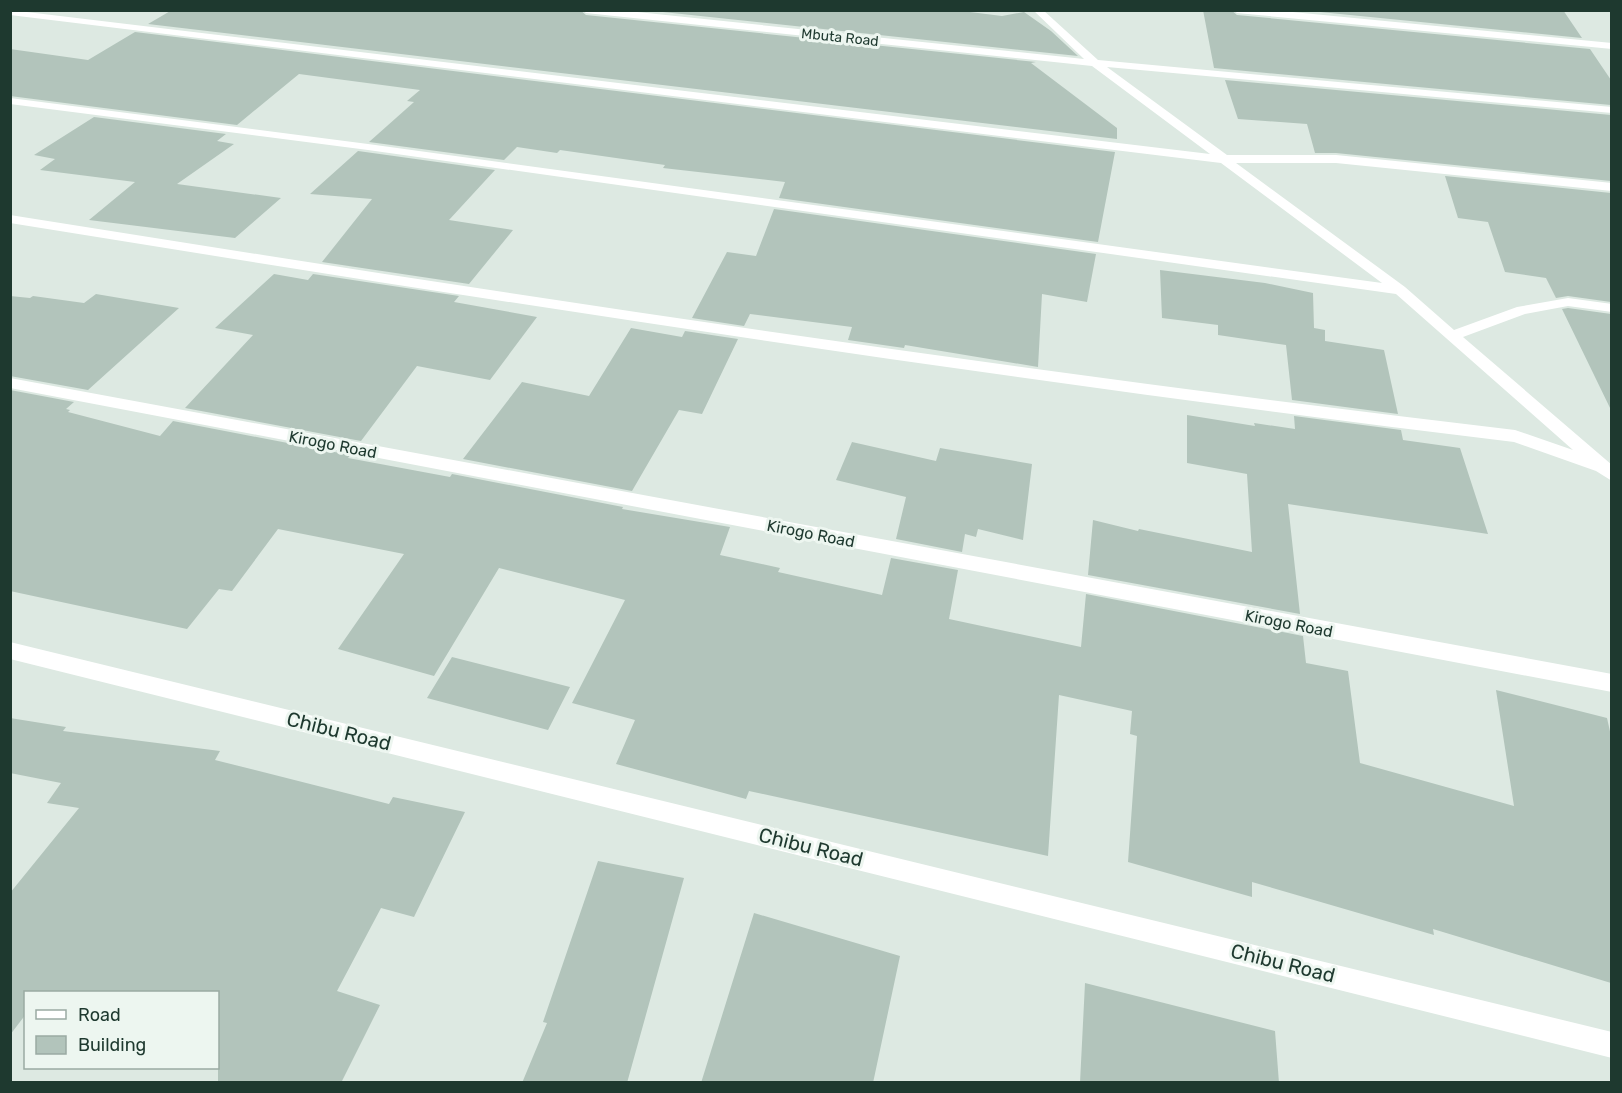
<svg xmlns="http://www.w3.org/2000/svg" width="1622" height="1093" viewBox="0 0 1622 1093" font-family="Rubik,sans-serif">
  <style>
    .building { fill: #b2c4bb }
    .lines { fill: none; stroke-linecap: round; stroke-linejoin: round }
    .street { fill: #fff; fill-rule: evenodd }
    .labels { text-anchor: middle; stroke-width: 6; stroke-linejoin: round; paint-order: stroke }
    .far-street-label { font-size: 14px; fill: #1e392f; stroke: #edf6f0 }
    .street-label { font-size: 16px; fill: #1e392f; stroke: #edf6f0 }
    .near-street-label { font-size: 20px; fill: #1e392f; stroke: #edf6f0 }
  </style>
  <rect width="100%" height="100%" fill="#dde9e2"/>
  <path class="building" d="M 172,10 L 580,10 L 586,15 L 1036,62 L 1031,63 L 1117,128 L 1117,139 L 148,24 Z
    M 644,10 L 954,10 L 1002,16 L 1024,12 L 1051,31 L 1078,56 Z
    M 1203,10 L 1231,10 L 1237,15 L 1590,49 L 1611,80 L 1611,105 L 1214,68 Z
    M 1300,10 L 1563,10 L 1582,38 Z
    M 135,32 L 1115,152 L 1098,242 L 779,198 L 785,182 L 663,168 L 665,165 L 560,150 L 557,153 L 517,147 L 504,160 L 369,142 L 414,102 L 407,101 L 420,90 L 299,74 L 237,125 L 10,96 L 10,49 L 88,60 Z
    M 1225,80 L 1611,115 L 1611,181 L 1336,153 L 1315,153 L 1307,124 L 1238,119 Z
    M 94,117 L 226,134 L 217,141 L 234,144 L 177,184 L 281,198 L 235,238 L 89,220 L 135,182 L 40,170 L 55,159 L 34,155 Z
    M 358,151 L 495,170 L 449,220 L 513,230 L 469,284 L 322,262 L 372,199 L 310,194 Z
    M 1445,176 L 1611,193 L 1611,302 L 1568,296 L 1556,298 L 1546,278 L 1505,272 L 1488,222 L 1458,218 Z
    M 774,209 L 1096,254 L 1087,302 L 1042,294 L 1038,367 L 905,345 L 904,348 L 848,340 L 852,327 L 750,314 L 744,326 L 692,318 L 727,252 L 756,256 Z
    M 1160,270 L 1265,283 L 1313,293 L 1314,328 L 1325,330 L 1325,341 L 1384,350 L 1398,414 L 1292,400 L 1286,345 L 1218,335 L 1218,325 L 1162,318 Z
    M 274,274 L 308,280 L 313,274 L 459,296 L 454,302 L 537,317 L 490,380 L 417,366 L 361,441 L 185,408 L 253,335 L 215,328 Z
    M 96,294 L 179,308 L 88,390 L 10,376 L 10,296 L 30,298 L 33,296 L 84,303 Z
    M 1568,308 L 1611,314 L 1611,410 L 1562,309 Z
    M 631,328 L 682,337 L 685,331 L 738,339 L 702,414 L 679,410 L 632,491 L 463,459 L 522,382 L 589,396 Z
    M 10,390 L 74,402 L 66,409 L 70,410 L 68,412 L 160,436 L 173,421 L 350,455 L 348,458 L 450,477 L 452,474 L 623,507 L 622,509 L 730,527 L 720,555 L 780,568 L 778,572 L 882,595 L 891,558 L 958,570 L 949,619 L 1081,647 L 1086,594 L 1303,636 L 1306,663 L 1348,671 L 1360,763 L 1514,806 L 1496,690 L 1607,718 L 1611,736 L 1611,983 L 1433,929 L 1434,935 L 1252,882 L 1252,897 L 1128,862 L 1137,736 L 1130,734 L 1132,711 L 1059,695 L 1048,856 L 749,791 L 746,799 L 616,764 L 635,720 L 572,703 L 625,600 L 499,568 L 434,676 L 338,649 L 404,554 L 278,529 L 232,591 L 219,589 L 187,629 L 10,591 Z
    M 1187,415 L 1255,426 L 1254,423 L 1295,429 L 1294,416 L 1401,430 L 1403,440 L 1460,448 L 1488,534 L 1288,504 L 1300,614 L 1088,575 L 1093,520 L 1138,531 L 1139,529 L 1252,552 L 1247,474 L 1187,463 Z
    M 852,442 L 936,461 L 940,448 L 1032,464 L 1023,540 L 978,529 L 976,537 L 965,534 L 962,552 L 896,539 L 906,497 L 836,480 Z
    M 452,657 L 570,687 L 548,730 L 427,698 Z
    M 10,718 L 66,727 L 63,731 L 220,751 L 215,760 L 389,804 L 393,797 L 465,812 L 414,917 L 381,908 L 337,991 L 380,1005 L 341,1083 L 218,1083 L 218,993 L 26,993 L 26,1014 L 10,1035 L 10,893 L 79,808 L 47,803 L 61,783 L 10,773 Z
    M 598,861 L 684,878 L 627,1083 L 522,1083 L 547,1023 L 543,1022 Z
    M 754,913 L 900,956 L 873,1083 L 701,1083 Z
    M 1085,983 L 1275,1031 L 1279,1083 L 1080,1083 Z"/>
  <g class="lines">
    <path class="street" d="M 10,10 L 1210,154 L 1092,66 L 586,13 L 582,10 L 618,10 L 1084,59 L 1033,10 L 1043,10 L 1098,60 L 1612,107 L 1612,113 L 1107,67 L 1227,155 L 1336,155 L 1612,183 L 1612,191 L 1336,163 L 1236,163 L 1405,287 L 1454,330 L 1517,307 L 1568,298 L 1612,304 L 1612,312 L 1568,306 L 1525,314 L 1463,337 L 1612,465 L 1612,481 L 1596,471 L 1514,442 C 1011,381 510,304 10,223 L 10,215 C 511,295 1012,371 1515,430 L 1573,450 L 1396,294 L 368,150 L 10,104 L 10,98 L 368,144 L 1382,283 L 1221,163 L 10,15 Z
      M 1233,10 L 1272,10 L 1612,43 L 1612,49 L 1237,13 Z
      M 10,378 L 1612,674 L 1612,692 L 10,388 Z
      M 10,642 L 1612,1032 L 1612,1058 L 10,659 Z"/>
  </g>
  <g class="labels">
    <g class="far-street-label">
      <text transform="translate(840 37) rotate(6)" y="5">Mbuta Road</text>
    </g>
    <g class="street-label">
      <text transform="translate(333 444) rotate(11)" y="6">Kirogo Road</text>
      <text transform="translate(811 533) rotate(11)" y="6">Kirogo Road</text>
      <text transform="translate(1289 623) rotate(11)" y="6">Kirogo Road</text>
    </g>
    <g class="near-street-label">
      <text transform="translate(339 731) rotate(14)" y="7">Chibu Road</text>
      <text transform="translate(811 847) rotate(14)" y="7">Chibu Road</text>
      <text transform="translate(1283 963) rotate(14)" y="7">Chibu Road</text>
    </g>
  </g>
  <rect width="1622" height="1093" fill="none" stroke="#1e392f" stroke-width="24"/>
  <rect x="24" y="991" width="195" height="78" fill="#edf6f0" stroke="#9aaaa3" stroke-width="1.5"/>
  <rect x="36" y="1010" width="30" height="9" fill="#ffffff" stroke="#9aaaa3" stroke-width="1.5"/>
  <text x="78" y="1021" font-size="18" fill="#1e392f">Road</text>
  <rect x="36" y="1036" width="30" height="18" fill="#b2c4bb" stroke="#9aaaa3" stroke-width="1.5"/>
  <text x="78" y="1051" font-size="18" fill="#1e392f">Building</text>
</svg>
